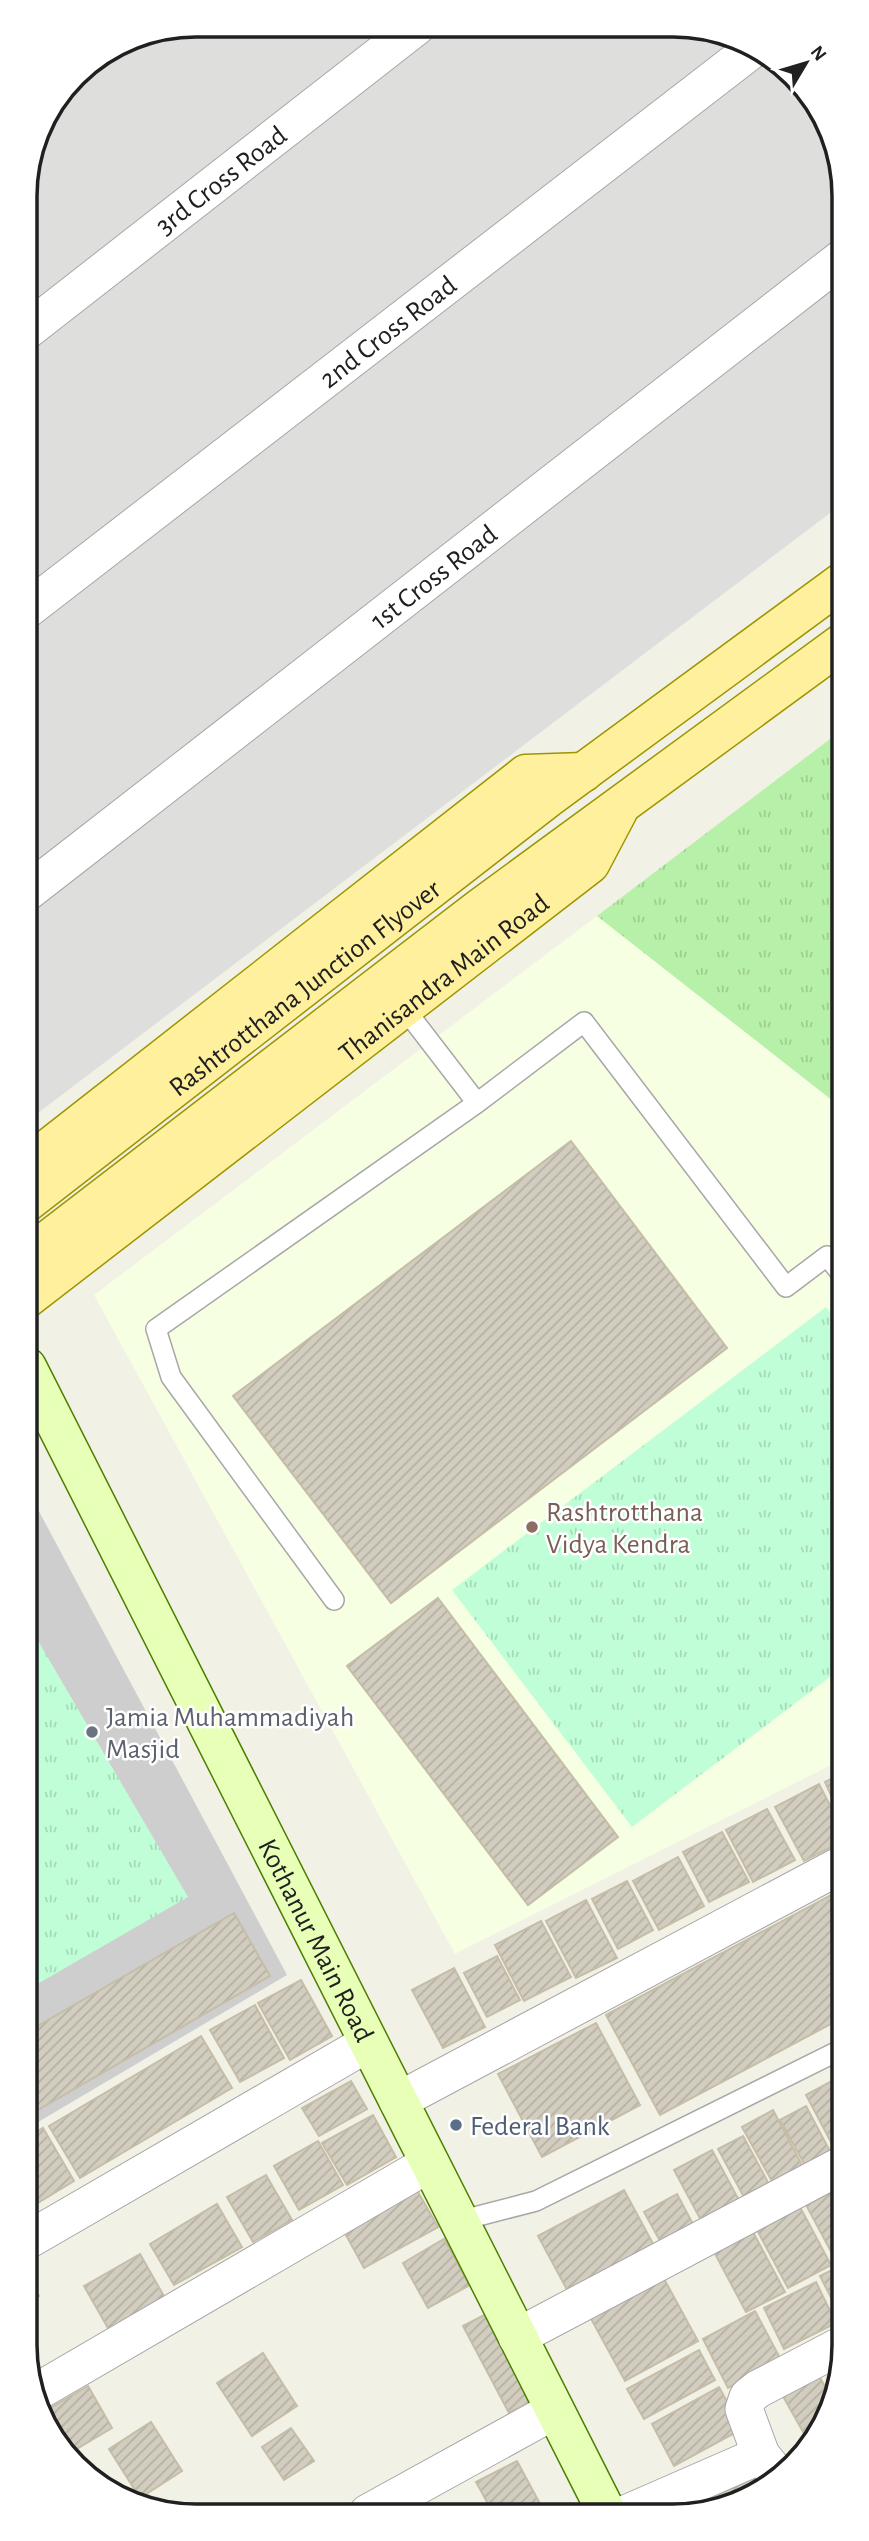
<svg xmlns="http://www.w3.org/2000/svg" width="869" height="2541" viewBox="0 0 869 2541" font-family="'Alegreya Sans',sans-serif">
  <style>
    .residential { fill: #dededd }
    .education { fill: #f7ffe2 }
    .religious { fill: #cecece }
    .grass { fill: url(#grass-tufts) }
    .park { fill: url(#park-tufts) }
    .building { fill: url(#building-hatch); stroke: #c5bda7; stroke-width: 2 }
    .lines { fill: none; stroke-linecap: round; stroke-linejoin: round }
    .lane-casing { stroke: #a7a7a7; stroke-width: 22 }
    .street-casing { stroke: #a7a7a7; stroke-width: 39 }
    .secondary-casing { stroke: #4d7f00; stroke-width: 41 }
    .primary-casing { stroke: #9d9500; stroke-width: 41 }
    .lane { stroke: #fff; stroke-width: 19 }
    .street { stroke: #fff; stroke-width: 37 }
    .secondary { stroke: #e7ffb7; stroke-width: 38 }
    .primary { stroke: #fff09e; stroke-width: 38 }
    .education-dot { fill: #8d6e63; stroke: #fff; stroke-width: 2.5 }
    .worship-dot { fill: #6b7280; stroke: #fff; stroke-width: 2.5 }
    .service-dot { fill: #5c6f8a; stroke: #fff; stroke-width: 2.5 }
    .labels { text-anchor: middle; stroke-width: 5; stroke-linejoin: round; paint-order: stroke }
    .street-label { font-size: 28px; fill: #202020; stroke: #fff }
    .education-label { font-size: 28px; fill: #785e54; stroke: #fff; text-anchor: start }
    .worship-label { font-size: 28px; fill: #5b616d; stroke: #fff; text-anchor: start }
    .service-label { font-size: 28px; fill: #4e5e75; stroke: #fff; text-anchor: start }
    .rim { fill: none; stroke: #202020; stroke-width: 3.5 }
  </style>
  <defs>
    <pattern id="grass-tufts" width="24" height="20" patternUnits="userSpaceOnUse" patternTransform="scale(1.75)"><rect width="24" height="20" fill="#b7f0a8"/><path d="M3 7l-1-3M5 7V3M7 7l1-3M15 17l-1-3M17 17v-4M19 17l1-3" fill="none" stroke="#9dce90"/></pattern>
    <pattern id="park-tufts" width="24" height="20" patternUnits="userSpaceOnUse" patternTransform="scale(1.75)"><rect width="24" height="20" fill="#c0fed7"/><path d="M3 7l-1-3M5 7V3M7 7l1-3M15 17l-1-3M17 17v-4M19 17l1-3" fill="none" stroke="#a5d9b8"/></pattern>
    <pattern id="building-hatch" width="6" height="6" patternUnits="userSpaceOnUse" patternTransform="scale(1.75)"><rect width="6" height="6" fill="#d2cdbf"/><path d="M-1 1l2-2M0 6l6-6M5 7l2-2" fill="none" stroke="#b4b0a4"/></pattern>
  </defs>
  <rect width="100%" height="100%" fill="#f2f1e6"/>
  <path class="residential" d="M 196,25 L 707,28 L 794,74 L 841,162 L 842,504 L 26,1122 L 25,184 L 42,120 L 83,67 L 131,37 Z"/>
  <path class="education" d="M 597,916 L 842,1108 L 843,1759 L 455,1954 L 94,1295 Z"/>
  <path class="religious" d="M 27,1489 L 287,1975 L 28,2128 Z"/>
  <path class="grass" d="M 842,730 L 842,1108 L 597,916 Z"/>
  <path class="park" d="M 826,1307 L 843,1329 L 843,1667 L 632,1827 L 452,1590 Z
    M 27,1622 L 188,1897 L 27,1990 Z"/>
  <path class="building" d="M 571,1141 L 727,1348 L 391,1603 L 233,1396 Z
    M 438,1598 L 618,1837 L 528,1905 L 347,1666 Z
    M 843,1773 L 843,1822 L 825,1782 Z
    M 819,1784 L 843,1831 L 843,1841 L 804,1861 L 775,1807 Z
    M 767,1809 L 795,1860 L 753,1882 L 726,1830 Z
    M 722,1832 L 749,1882 L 709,1902 L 683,1852 Z
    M 678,1857 L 704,1906 L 659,1930 L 633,1881 Z
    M 627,1881 L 653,1930 L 618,1949 L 592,1899 Z
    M 831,1895 L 844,1918 L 844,2017 L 660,2115 L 606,2015 Z
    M 586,1900 L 617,1958 L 576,1978 L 546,1921 Z
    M 234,1913 L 270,1976 L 38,2110 L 27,2091 L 27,2032 Z
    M 541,1921 L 571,1977 L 524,2001 L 495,1945 Z
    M 497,1956 L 520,2000 L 487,2017 L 464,1973 Z
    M 454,1968 L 485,2027 L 443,2048 L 412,1990 Z
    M 301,1980 L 332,2036 L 290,2060 L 258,2003 Z
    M 255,2005 L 284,2058 L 240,2082 L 210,2030 Z
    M 596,2023 L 640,2105 L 542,2157 L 498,2074 Z
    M 201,2036 L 232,2088 L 80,2178 L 49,2126 Z
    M 843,2075 L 844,2140 L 833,2146 L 806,2095 Z
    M 351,2081 L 367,2109 L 319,2136 L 302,2108 Z
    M 806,2106 L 832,2155 L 807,2169 L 780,2120 Z
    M 773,2110 L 804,2169 L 774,2185 L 742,2127 Z
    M 373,2115 L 396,2157 L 347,2185 L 322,2143 Z
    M 43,2128 L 74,2181 L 28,2209 L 28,2137 Z
    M 743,2136 L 770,2186 L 745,2199 L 718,2149 Z
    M 318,2141 L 343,2185 L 299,2210 L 274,2166 Z
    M 712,2150 L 741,2204 L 703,2224 L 674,2170 Z
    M 266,2175 L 292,2220 L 253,2242 L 227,2197 Z
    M 414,2185 L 438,2227 L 364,2268 L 341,2226 Z
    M 624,2190 L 657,2251 L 571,2297 L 538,2236 Z
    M 832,2191 L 844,2214 L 844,2255 L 835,2259 L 806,2205 Z
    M 677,2194 L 693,2224 L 660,2241 L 644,2212 Z
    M 217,2204 L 242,2247 L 174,2285 L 150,2244 Z
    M 800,2207 L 831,2265 L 788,2288 L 757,2230 Z
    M 753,2232 L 785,2292 L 746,2312 L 714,2252 Z
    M 444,2239 L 470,2285 L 428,2308 L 403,2263 Z
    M 140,2254 L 165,2298 L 109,2330 L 84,2286 Z
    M 844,2264 L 844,2320 L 843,2321 L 820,2276 Z
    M 663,2277 L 698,2341 L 625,2381 L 590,2317 Z
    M 28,2278 L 39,2296 L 28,2303 Z
    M 816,2282 L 836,2323 L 784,2349 L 764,2308 Z
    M 755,2311 L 781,2360 L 728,2388 L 703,2339 Z
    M 488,2313 L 534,2400 L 509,2413 L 463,2326 Z
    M 699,2350 L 715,2380 L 644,2419 L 627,2389 Z
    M 263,2353 L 297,2406 L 252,2436 L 217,2383 Z
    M 816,2371 L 834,2402 L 832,2410 L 818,2433 L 807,2439 L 780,2391 Z
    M 88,2386 L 112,2428 L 68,2454 L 45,2411 Z
    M 719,2387 L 742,2429 L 674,2466 L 652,2424 Z
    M 151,2422 L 182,2471 L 140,2498 L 109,2449 Z
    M 291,2428 L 314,2461 L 284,2480 L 262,2447 Z
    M 517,2461 L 545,2513 L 493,2513 L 476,2482 Z
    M 761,2464 L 771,2483 L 759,2493 L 707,2513 L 678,2513 L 676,2510 Z"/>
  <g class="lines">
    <defs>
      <path id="lane" d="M 404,1008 L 477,1103 L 584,1022 L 786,1287 L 827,1256 L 843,1276
        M 334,1600 L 171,1377 L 156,1329 L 477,1103
        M 459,2221 L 536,2201 L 844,2048"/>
      <g id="street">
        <path id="s1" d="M 25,332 L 417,26"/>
        <path id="s2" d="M 25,611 L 750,51"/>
        <path id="s3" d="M 26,893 L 841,259"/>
        <path d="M 398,2101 L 843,1864"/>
        <path d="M 28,2240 L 368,2043"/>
        <path d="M 517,2337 L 844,2164"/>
        <path d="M 35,2393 L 430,2163"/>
        <path d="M 779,2477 L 761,2455 L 744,2409 L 748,2397 L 758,2389 L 844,2344"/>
        <path d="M 368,2513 L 555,2410"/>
        <path d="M 628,2513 L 761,2455"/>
      </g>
      <g id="secondary">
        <path id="s4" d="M 27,1367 L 607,2513"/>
      </g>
      <g id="primary">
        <path d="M 26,1166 L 526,774 L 584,772"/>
        <path id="s5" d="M 26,1203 L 548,798 L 842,582"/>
        <path d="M 26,1257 L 480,908 L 842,643"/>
        <path id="s6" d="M 26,1299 L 590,864 L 618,811"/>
      </g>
    </defs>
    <use href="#lane" class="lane-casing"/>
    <use href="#street" class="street-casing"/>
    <use href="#secondary" class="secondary-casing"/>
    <use href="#primary" class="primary-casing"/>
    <use href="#lane" class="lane"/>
    <use href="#street" class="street"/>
    <use href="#secondary" class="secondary"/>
    <use href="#primary" class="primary"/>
  </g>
  <circle class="education-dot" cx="532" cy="1527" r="7"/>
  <circle class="worship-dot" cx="92" cy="1732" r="7"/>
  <circle class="service-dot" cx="456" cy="2125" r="7"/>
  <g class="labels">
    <g class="street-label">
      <text dy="10" stroke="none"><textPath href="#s1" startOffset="248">3rd Cross Road</textPath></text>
      <text dy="10" stroke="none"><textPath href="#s2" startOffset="458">2nd Cross Road</textPath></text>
      <text dy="10" stroke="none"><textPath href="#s3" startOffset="516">1st Cross Road</textPath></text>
      <text dy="10" stroke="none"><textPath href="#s6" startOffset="527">Thanisandra Main Road</textPath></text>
      <text dy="10" stroke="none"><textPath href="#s5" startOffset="352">Rashtrotthana Junction Flyover</textPath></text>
      <text dy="10" stroke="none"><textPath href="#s4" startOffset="642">Kothanur Main Road</textPath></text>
    </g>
    <g class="education-label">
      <text x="546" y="1521">Rashtrotthana<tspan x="546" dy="32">Vidya Kendra</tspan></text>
    </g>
    <g class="worship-label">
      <text x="106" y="1726">Jamia Muhammadiyah<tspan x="106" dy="32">Masjid</tspan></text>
    </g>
    <g class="service-label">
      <text x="470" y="2135">Federal Bank</text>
    </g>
  </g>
  <path d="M0 0H869V2541H0ZM196 37H673A159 159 0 0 1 832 196V2345A159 159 0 0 1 673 2504H196A159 159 0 0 1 37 2345V196A159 159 0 0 1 196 37Z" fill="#fff" fill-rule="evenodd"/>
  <path class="rim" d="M196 37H673A159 159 0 0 1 832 196V2345A159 159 0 0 1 673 2504H196A159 159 0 0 1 37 2345V196A159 159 0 0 1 196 37Z"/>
  <g transform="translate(806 63) rotate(52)" stroke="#ffffff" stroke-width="5" paint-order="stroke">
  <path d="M0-5L12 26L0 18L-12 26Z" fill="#202020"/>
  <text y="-10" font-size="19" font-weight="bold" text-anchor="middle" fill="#202020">N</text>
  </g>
</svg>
